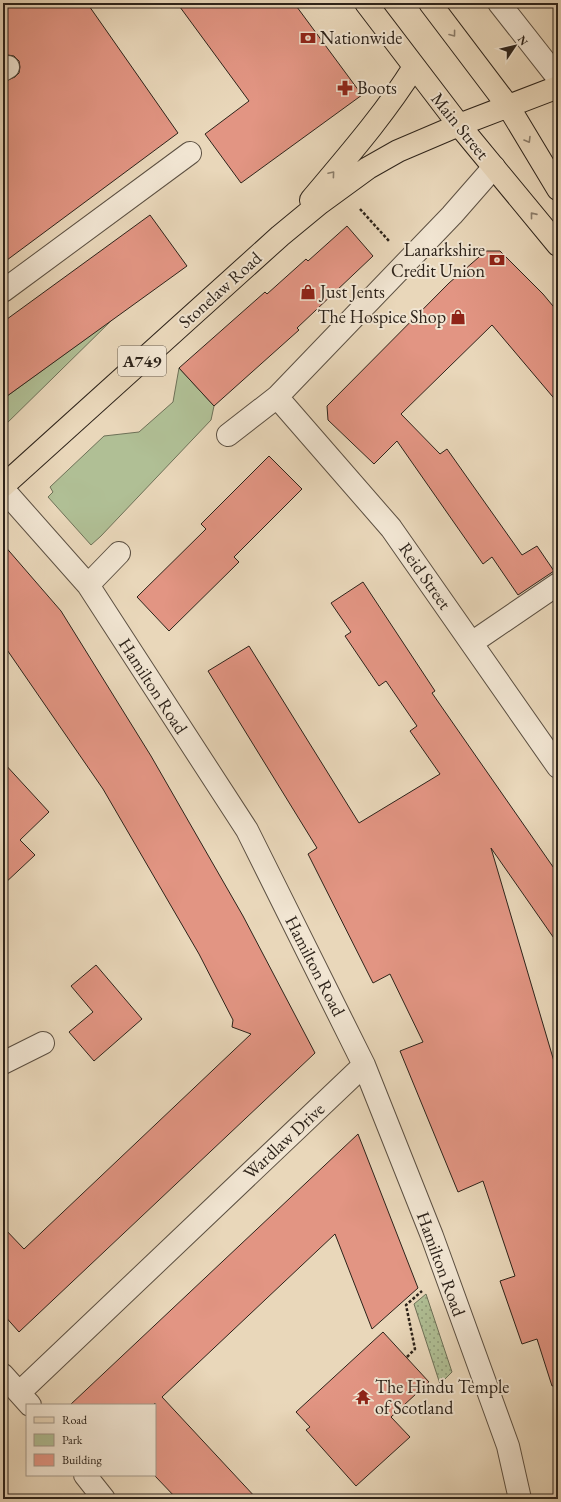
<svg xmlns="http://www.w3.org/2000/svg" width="561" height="1502" viewBox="0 0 561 1502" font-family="'EB Garamond',serif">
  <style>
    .green { fill: #b0bf95; stroke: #6e7158 }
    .garden { fill: url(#garden-dots); stroke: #6e7158 }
    .building { fill: #e29583; stroke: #2d231a }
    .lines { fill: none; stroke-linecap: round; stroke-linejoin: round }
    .minor-casing { stroke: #5c5042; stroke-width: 24 }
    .major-casing { stroke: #2d231a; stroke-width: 24 }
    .path { stroke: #2d231a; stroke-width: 2.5; stroke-dasharray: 3 2; stroke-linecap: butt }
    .minor { stroke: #f1e5d2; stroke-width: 22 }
    .major { stroke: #e9d7ba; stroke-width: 22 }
    .oneway { stroke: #8b7d6a }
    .labels { text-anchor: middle; stroke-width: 4; stroke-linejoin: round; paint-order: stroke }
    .shield { fill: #f1e5d2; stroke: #685d51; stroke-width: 1 }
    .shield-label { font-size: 17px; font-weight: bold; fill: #2d231a }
    .poi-label { font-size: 18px; fill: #2d231a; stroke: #f1e5d2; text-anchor: start }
    .street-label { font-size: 18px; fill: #2d231a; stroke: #f1e5d2 }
  </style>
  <defs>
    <pattern id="garden-dots" width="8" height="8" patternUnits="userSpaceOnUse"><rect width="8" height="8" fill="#b0bf95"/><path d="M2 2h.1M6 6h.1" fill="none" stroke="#909b79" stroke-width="1.8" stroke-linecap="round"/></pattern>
  </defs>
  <rect width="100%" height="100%" fill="#e9d7ba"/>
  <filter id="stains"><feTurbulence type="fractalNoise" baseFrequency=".005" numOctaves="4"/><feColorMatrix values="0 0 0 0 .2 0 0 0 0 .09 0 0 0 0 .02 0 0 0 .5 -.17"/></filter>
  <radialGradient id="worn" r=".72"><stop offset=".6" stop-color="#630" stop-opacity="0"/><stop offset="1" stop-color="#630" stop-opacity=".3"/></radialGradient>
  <path class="green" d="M 114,318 L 3,427 L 3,399 Z
    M 179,368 L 214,406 L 211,420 L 101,536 L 91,545 L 48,497 L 53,492 L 50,487 L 104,436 L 139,432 L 173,402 Z"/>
  <path class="garden" d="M 426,1294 L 452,1372 L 440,1384 L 414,1304 Z"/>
  <path class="building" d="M 3,3 L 87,3 L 178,133 L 3,263 L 3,82 L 15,77 L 19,73 L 20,67 L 19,61 L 14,56 L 8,55 L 3,56 Z
    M 177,3 L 294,3 L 362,95 L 241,183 L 205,134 L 249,101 Z
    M 150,215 L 187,266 L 3,399 L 3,322 Z
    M 347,226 L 373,256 L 297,328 L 299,330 L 214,406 L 179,368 L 265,292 L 267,294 L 306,259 L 308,261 Z
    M 486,251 L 500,251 L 543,294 L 558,312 L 558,403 L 492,325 L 401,414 L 440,454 L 447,449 L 522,555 L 537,546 L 554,571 L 518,595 L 492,557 L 483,564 L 397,441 L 374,464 L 328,420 L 327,406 L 449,283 Z
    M 269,456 L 302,489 L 234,557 L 239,562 L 169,631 L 137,597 L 206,529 L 201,524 Z
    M 3,544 L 61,611 L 151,756 L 243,916 L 315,1053 L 19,1332 L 3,1314 L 3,1227 L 24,1249 L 251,1034 L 232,1027 L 233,1020 L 199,954 L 103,789 L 3,644 Z
    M 363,582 L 435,691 L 432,693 L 558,874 L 558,944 L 491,848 L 558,1075 L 558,1385 L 552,1386 L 537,1339 L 522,1344 L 500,1281 L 515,1276 L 483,1181 L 458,1192 L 400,1051 L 423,1042 L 390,974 L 373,983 L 308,854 L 317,848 L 208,671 L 249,646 L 359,823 L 440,774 L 410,731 L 417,726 L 386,681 L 379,686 L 345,636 L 351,632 L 331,603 Z
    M 3,762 L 49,812 L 20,840 L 35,855 L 3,885 Z
    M 96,965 L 142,1019 L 94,1061 L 69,1032 L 93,1012 L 71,986 Z
    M 358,1134 L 418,1288 L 372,1329 L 335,1234 L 162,1397 L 257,1499 L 177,1499 L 155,1476 L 155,1403 L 153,1405 L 70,1405 Z
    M 383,1332 L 429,1382 L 391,1417 L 410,1437 L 356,1486 L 306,1430 L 310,1427 L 296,1412 Z"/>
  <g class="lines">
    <defs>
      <path id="minor" d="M 499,3 L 558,78
        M 3,70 L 8,67
        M 3,291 L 190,153
        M 277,397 L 391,528 L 558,767
        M 228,435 L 277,397 L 452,215 L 494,167
        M 3,489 L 88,585 L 247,830 L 364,1065 L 432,1236 L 508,1446 L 520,1499
        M 88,585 L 119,553
        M 473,642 L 558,584
        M 3,1063 L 43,1043
        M 3,1375 L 30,1405
        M 20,1392 L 364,1065
        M 85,1475 L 104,1499"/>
      <path id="major" d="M 366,3 L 459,125 L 558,245
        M 430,3 L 508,106 L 558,189
        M 311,200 C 347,157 384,115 414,67
        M 3,486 L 280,236 L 320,203 L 368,168 L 398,151 L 459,125 L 558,87"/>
    </defs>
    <use href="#minor" class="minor-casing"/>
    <use href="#major" class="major-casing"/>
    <path class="path" d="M 360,209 L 389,241
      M 407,1357 L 415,1349 L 406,1305 L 422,1291"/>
    <use href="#minor" class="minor"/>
    <use href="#major" class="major"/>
  </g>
  <defs><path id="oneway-chevron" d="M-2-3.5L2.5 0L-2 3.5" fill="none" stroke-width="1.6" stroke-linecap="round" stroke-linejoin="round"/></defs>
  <g class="oneway">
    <use href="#oneway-chevron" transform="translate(453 34) rotate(53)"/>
    <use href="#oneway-chevron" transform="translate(528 140) rotate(59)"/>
    <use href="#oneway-chevron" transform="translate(332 174) rotate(-50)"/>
    <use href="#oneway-chevron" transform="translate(533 215) rotate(-129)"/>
  </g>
  <defs>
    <symbol id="bank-bare" viewBox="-9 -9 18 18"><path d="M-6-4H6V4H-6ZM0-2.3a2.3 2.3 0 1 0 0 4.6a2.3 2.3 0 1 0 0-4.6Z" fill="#8f2418" stroke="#f1e5d2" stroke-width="2.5" paint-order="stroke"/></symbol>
    <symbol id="pharmacy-bare" viewBox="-9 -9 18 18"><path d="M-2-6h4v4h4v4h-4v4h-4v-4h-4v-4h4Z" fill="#8f2418" stroke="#f1e5d2" stroke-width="2.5" paint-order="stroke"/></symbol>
    <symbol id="shop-bare" viewBox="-9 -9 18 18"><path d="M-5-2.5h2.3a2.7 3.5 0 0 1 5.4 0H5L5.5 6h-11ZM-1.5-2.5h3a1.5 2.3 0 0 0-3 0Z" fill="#8f2418" stroke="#f1e5d2" stroke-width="2.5" paint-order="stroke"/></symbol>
    <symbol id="temple-bare" viewBox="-9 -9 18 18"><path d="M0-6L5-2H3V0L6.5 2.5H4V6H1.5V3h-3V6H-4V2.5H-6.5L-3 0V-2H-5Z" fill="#8f2418" stroke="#f1e5d2" stroke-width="2.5" paint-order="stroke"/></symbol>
  </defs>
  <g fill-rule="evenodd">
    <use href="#bank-bare" x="297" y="27" width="22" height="22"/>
    <use href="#pharmacy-bare" x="334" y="77" width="22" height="22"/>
    <use href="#bank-bare" x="486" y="249" width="22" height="22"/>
    <use href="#shop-bare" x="297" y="281" width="22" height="22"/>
    <use href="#shop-bare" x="447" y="306" width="22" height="22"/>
    <use href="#temple-bare" x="352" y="1386" width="22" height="22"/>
  </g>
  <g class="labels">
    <rect class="shield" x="118" y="346" width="48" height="30" rx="3"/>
    <g class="shield-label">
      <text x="142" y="367">A749</text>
    </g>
    <g class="poi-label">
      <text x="320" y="44">Nationwide</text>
      <text x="357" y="94">Boots</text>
      <text x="485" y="256" text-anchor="end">Lanarkshire<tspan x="485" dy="21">Credit Union</tspan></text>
      <text x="320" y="298">Just Jents</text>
      <text x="446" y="323" text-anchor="end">The Hospice Shop</text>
      <text x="375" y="1393">The Hindu Temple<tspan x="375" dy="21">of Scotland</tspan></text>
    </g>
    <g class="street-label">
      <text transform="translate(460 126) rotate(51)" y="6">Main Street</text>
      <text transform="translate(220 290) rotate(-42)" y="6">Stonelaw Road</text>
      <text transform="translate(425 576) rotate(55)" y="6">Reid Street</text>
      <text transform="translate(153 686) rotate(57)" y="6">Hamilton Road</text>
      <text transform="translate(315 966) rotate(63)" y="6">Hamilton Road</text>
      <text transform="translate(284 1141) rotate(-43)" y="6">Wardlaw Drive</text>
      <text transform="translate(441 1264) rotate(70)" y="6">Hamilton Road</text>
    </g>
  </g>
  <rect width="561" height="1502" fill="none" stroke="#e9d7ba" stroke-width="16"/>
  <rect x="4" y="4" width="553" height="1494" fill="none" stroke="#2d231a" stroke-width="2"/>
  <rect x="8" y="8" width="545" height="1486" fill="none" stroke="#2d231a"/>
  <rect x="26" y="1404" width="130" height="72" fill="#f1e5d2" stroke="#a39788"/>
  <rect x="34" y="1417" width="20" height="6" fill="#e9d7ba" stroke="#a39788"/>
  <text x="62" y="1424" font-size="12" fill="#2d231a">Road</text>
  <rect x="34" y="1434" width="20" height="12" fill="#b0bf95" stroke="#a39788"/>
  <text x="62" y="1444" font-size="12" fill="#2d231a">Park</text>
  <rect x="34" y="1454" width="20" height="12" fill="#e29583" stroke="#a39788"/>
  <text x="62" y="1464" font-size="12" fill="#2d231a">Building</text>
  <g transform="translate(515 46) rotate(55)" stroke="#f1e5d2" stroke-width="3" paint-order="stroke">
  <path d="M0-3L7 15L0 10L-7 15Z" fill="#2d231a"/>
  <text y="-6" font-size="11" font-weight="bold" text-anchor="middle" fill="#2d231a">N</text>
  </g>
  <rect width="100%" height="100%" filter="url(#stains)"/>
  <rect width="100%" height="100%" fill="url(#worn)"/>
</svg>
